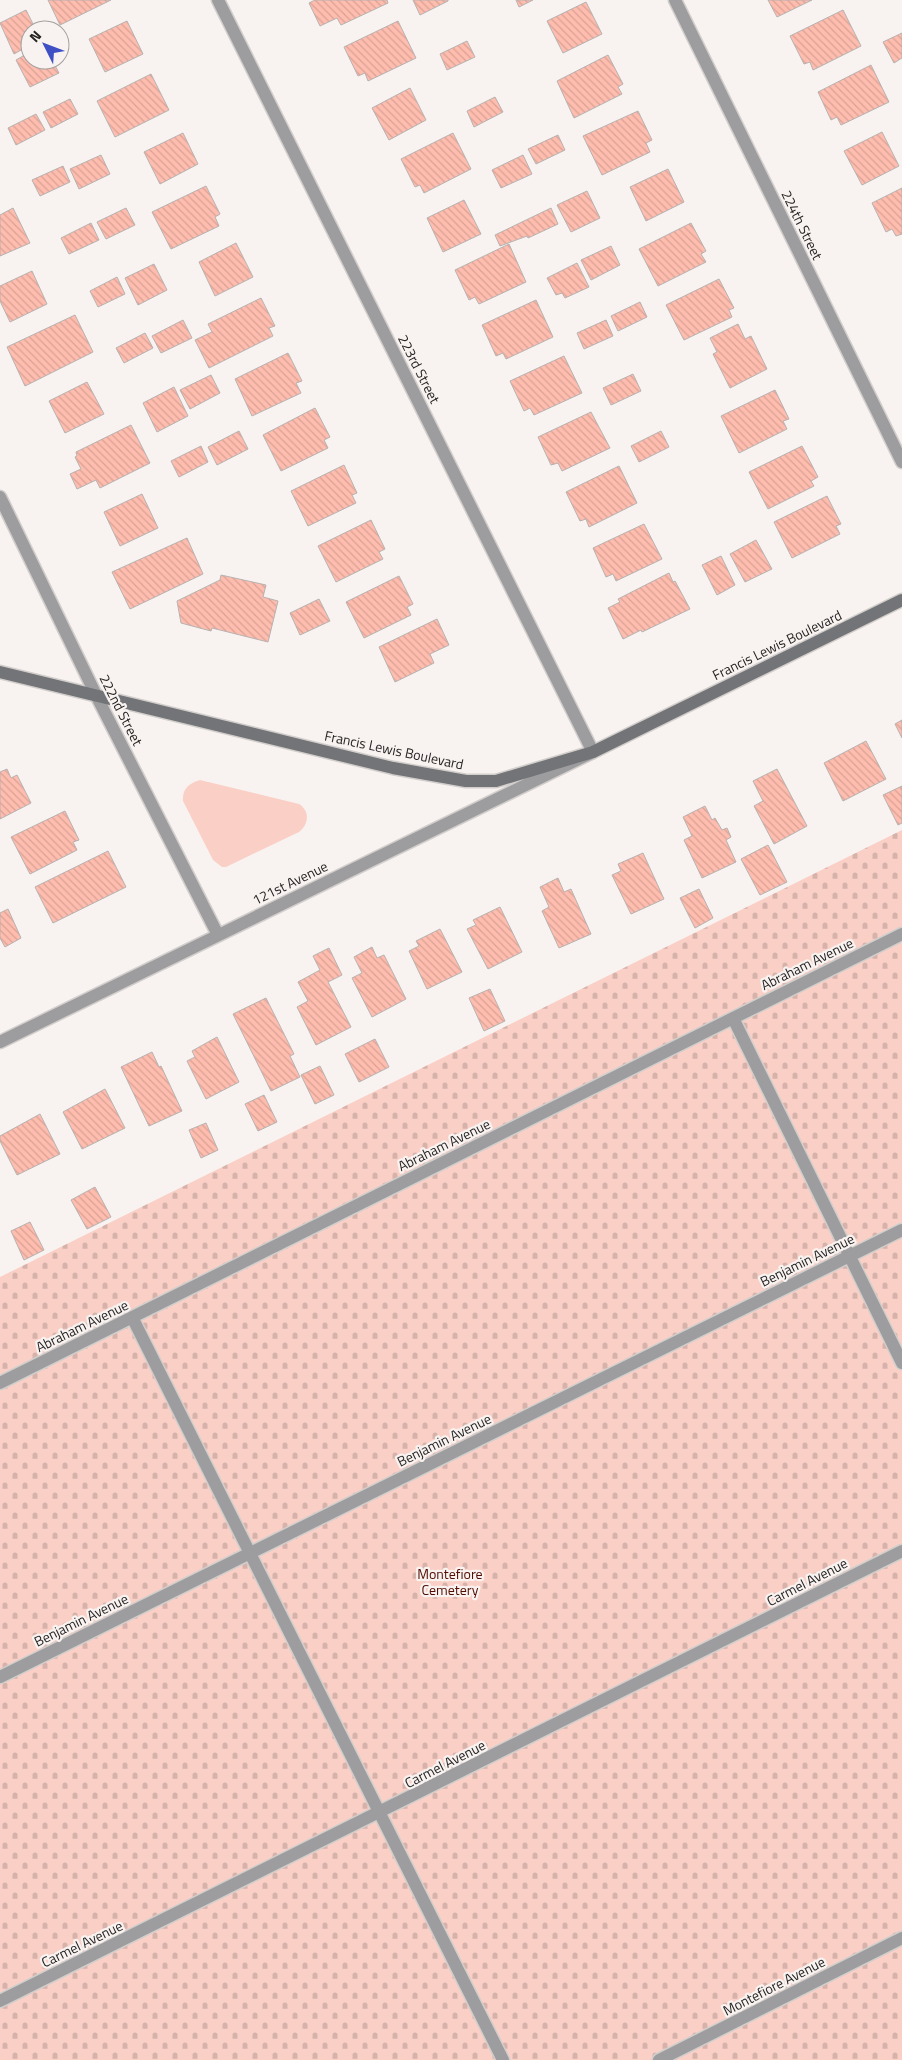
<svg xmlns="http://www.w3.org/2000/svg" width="902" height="2060" viewBox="0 0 902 2060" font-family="'Titillium Web',sans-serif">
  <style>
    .green { fill: #fad0c6 }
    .cemetery { fill: url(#cemetery-stones) }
    .building { fill: url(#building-back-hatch); stroke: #b7b2b1 }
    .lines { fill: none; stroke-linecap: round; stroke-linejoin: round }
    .lane-casing { stroke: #d2cecc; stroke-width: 15 }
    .street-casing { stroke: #d2cecc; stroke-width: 15 }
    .secondary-casing { stroke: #d2cecc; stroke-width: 15 }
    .lane { stroke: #9d9d9f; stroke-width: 12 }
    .street { stroke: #9d9d9f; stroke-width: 12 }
    .secondary { stroke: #737477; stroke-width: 12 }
    .labels { text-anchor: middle; stroke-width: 4.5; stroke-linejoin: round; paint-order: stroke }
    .street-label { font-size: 14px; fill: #262423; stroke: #f8f3f1 }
    .park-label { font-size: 14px; fill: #510c01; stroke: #f8f3f1 }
  </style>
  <defs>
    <pattern id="cemetery-stones" width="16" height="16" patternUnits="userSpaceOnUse" patternTransform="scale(1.25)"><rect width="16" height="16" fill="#fad0c6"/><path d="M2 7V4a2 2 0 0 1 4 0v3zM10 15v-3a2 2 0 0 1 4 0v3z" fill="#d6b2aa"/></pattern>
    <pattern id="building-back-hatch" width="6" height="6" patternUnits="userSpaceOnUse" patternTransform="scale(1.25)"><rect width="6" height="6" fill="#febdae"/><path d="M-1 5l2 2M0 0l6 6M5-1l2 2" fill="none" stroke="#daa295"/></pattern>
  </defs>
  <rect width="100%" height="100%" fill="#f8f3f1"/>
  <path class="green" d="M 200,780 L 299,804 C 310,811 309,824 299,832 L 226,867 L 222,867 L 213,860 L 183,801 C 182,789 189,783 200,780 Z"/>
  <path class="cemetery" d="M 902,830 L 902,2060 L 0,2060 L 0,1277 Z"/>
  <path class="building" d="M 48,0 L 111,0 L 60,25 Z
    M 315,0 L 387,0 L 388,3 L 341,25 L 337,18 L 320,26 L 309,3 Z
    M 413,0 L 448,0 L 448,1 L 420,15 Z
    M 516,0 L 533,0 L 519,7 Z
    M 768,0 L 812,0 L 777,17 Z
    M 586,2 L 602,34 L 563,53 L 547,21 Z
    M 26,10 L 36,30 L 30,30 L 30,45 L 14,54 L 0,23 Z
    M 843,10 L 861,46 L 813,70 L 810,62 L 804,64 L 790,36 Z
    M 127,21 L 143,54 L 105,72 L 89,39 Z
    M 398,21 L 416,58 L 368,81 L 365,73 L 358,76 L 344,47 Z
    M 902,33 L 902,58 L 894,63 L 883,42 Z
    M 467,41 L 475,57 L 447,70 L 440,54 Z
    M 30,52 L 30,60 L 52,60 L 59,73 L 30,87 L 16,60 Z
    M 608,55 L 623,84 L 618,87 L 622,94 L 574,118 L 557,81 Z
    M 871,65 L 889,102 L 841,125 L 837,117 L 831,120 L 818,92 Z
    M 151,74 L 169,110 L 115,137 L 97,101 Z
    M 410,88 L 426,120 L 389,140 L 372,108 Z
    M 495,97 L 503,112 L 474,127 L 467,111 Z
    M 70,99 L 78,114 L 51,128 L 43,112 Z
    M 638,111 L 652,140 L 646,143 L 650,152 L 602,175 L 583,136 Z
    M 36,114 L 45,130 L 16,145 L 8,128 Z
    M 882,132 L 899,166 L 862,185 L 844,151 Z
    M 183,133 L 198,164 L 160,184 L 144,152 Z
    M 453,133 L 471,169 L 424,193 L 420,185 L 415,187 L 401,159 Z
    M 558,135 L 565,150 L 536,164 L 528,149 Z
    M 101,155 L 110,174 L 79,189 L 70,169 Z
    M 523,155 L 532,174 L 501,188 L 492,170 Z
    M 63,166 L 70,182 L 40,196 L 32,180 Z
    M 668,169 L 684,202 L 646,221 L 630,187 Z
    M 206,186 L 220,214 L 215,217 L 219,226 L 171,249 L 152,212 Z
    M 902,188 L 902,234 L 896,236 L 892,229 L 886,232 L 872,203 Z
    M 587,191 L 600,218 L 571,232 L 557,205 Z
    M 464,200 L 481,234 L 443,252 L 427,218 Z
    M 13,208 L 30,243 L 0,256 L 0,215 Z
    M 126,208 L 135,225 L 106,239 L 97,222 Z
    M 551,208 L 558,224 L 528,238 L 527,236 L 500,246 L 495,235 Z
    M 91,223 L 99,240 L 69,254 L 61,238 Z
    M 691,223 L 706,251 L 701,254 L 706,262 L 658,286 L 639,249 Z
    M 236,243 L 253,277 L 215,296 L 199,262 Z
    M 509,244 L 526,282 L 479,304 L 475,297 L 469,300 L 455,270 Z
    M 611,246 L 620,265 L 591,280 L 581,260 Z
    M 577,263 L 589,287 L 565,298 L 562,293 L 556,295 L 547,278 Z
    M 154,264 L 167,290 L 138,305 L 125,278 Z
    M 32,271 L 47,304 L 10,322 L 0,301 L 0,286 Z
    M 117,277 L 125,294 L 98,307 L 90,291 Z
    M 719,279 L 734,308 L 729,310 L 732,317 L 684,340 L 666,305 Z
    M 261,298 L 275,326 L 269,328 L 273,336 L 209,368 L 195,340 L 212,332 L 208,324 Z
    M 536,300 L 553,337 L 506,359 L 503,353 L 496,356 L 482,325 Z
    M 640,302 L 647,317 L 618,331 L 611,316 Z
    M 75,315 L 93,352 L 25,386 L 7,347 Z
    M 183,320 L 192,338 L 161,353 L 152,336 Z
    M 606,320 L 613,336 L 584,349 L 577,333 Z
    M 738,324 L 745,339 L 751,336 L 767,369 L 730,388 L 713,354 L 717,352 L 710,338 Z
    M 145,333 L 153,348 L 124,363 L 116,348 Z
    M 288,353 L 302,381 L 296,383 L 301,393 L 252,416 L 235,379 Z
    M 564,356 L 582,393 L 534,415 L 530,408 L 524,411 L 510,381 Z
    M 633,374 L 641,391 L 611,405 L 603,388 Z
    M 211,375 L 220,393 L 190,409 L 180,390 Z
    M 87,382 L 104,414 L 65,433 L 49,401 Z
    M 174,387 L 188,416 L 157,432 L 143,403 Z
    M 775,390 L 789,419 L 783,421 L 787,429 L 739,453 L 721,416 Z
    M 315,408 L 330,437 L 324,440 L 328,448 L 281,471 L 263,435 Z
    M 591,412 L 610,448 L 562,471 L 558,463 L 551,465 L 538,437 Z
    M 131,425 L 150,463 L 100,488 L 96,480 L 77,489 L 70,474 L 81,469 L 75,457 L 77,456 L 76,452 Z
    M 239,431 L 248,449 L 217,465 L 208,447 Z
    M 661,431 L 669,447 L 639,462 L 631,446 Z
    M 201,446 L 208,462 L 179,477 L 171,461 Z
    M 802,446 L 818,477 L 811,481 L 814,486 L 768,509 L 749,472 Z
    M 344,465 L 357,493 L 352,495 L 356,503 L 308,526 L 291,491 Z
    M 619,466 L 637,503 L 589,527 L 586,519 L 580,521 L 566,492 Z
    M 142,494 L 158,528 L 120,546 L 104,512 Z
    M 827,496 L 841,524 L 836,526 L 840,534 L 792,558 L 774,522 Z
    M 371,520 L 385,549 L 379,552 L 383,559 L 336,582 L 318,546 Z
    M 644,524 L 662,559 L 616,581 L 613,574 L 606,577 L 593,548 Z
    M 187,538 L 203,574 L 130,609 L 112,572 Z
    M 756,540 L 772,569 L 745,582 L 730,554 Z
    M 721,556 L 735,585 L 717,595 L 702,565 Z
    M 669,573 L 673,582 L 675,581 L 690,609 L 642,632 L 641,630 L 623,639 L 608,608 L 620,602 L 618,599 Z
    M 221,575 L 266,585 L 263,597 L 278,601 L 268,642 L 212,628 L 211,631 L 181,623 L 177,601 L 220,580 Z
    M 399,576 L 413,604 L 407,607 L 411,615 L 364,638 L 346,602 Z
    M 319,599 L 330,621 L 300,635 L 290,613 Z
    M 437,619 L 449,645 L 430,654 L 434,663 L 395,682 L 379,647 Z
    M 902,720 L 902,738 L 895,724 Z
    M 866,741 L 886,779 L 843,801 L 824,763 Z
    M 7,769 L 11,778 L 17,775 L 31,803 L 0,819 L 0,772 Z
    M 777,769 L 807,826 L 774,844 L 754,806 L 763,801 L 753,781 Z
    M 902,786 L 902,823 L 898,825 L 883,795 Z
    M 705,806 L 712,820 L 715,818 L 722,830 L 727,828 L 731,837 L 726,840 L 736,862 L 702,878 L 684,840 L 692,836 L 683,817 Z
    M 65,811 L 79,840 L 73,842 L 77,850 L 30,874 L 11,837 Z
    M 768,845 L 787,882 L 760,895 L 741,859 Z
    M 108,851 L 126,887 L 53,923 L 35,887 Z
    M 643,853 L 664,899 L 631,914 L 612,875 L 621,871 L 618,864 Z
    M 558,878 L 564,892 L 571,889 L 591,934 L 559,948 L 542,911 L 549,907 L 540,887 Z
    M 699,889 L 713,918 L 695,928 L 680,898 Z
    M 500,907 L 522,952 L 488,969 L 467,929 L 476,925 L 473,920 Z
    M 8,909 L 21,938 L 5,947 L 0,938 L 0,913 Z
    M 440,929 L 462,972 L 427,989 L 409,951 L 419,946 L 416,941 Z
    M 372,947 L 377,958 L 384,955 L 406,999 L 372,1017 L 352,978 L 362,973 L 354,957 Z
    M 329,948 L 342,975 L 328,982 L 351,1027 L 316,1045 L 297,1007 L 308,1001 L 298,982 L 320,970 L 313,956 Z
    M 490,989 L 505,1021 L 484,1031 L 469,998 Z
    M 266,998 L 294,1054 L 290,1056 L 300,1077 L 271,1091 L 233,1014 Z
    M 217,1037 L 239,1082 L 206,1099 L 187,1061 L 195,1057 L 192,1051 Z
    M 375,1039 L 389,1067 L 359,1082 L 345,1054 Z
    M 152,1052 L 159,1067 L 161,1066 L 182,1111 L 149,1126 L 121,1067 Z
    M 320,1066 L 334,1095 L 315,1104 L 301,1075 Z
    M 105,1089 L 125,1128 L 82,1149 L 63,1112 Z
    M 264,1095 L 277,1122 L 258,1131 L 245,1104 Z
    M 40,1114 L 60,1154 L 17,1175 L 0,1141 L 0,1136 Z
    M 206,1123 L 218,1150 L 201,1158 L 189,1130 Z
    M 95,1187 L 111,1217 L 87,1229 L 71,1200 Z
    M 30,1222 L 44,1250 L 24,1260 L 11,1231 Z"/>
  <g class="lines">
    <defs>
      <path id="lane" d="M 733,1018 L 902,1363
        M 132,1317 L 503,2060
        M 0,1383 L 902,934
        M 0,1677 L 902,1230
        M 0,2001 L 902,1551
        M 659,2060 L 902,1938"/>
      <path id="street" d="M 675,0 L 902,462
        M 0,497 L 97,697 L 218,935
        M 0,1042 L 593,752 L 218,0"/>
      <path id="secondary" d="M 0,672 L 393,768 L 466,781 L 496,781 L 593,752 L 902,600"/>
    </defs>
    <use href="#lane" class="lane-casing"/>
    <use href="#street" class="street-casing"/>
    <use href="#secondary" class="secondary-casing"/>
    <use href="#lane" class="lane"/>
    <use href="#street" class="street"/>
    <use href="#secondary" class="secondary"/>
  </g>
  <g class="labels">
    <g class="street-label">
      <text transform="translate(802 225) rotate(64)" y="5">224th Street</text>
      <text transform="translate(419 369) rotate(63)" y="5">223rd Street</text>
      <text transform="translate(777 645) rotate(-26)" y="5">Francis Lewis Boulevard</text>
      <text transform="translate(121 710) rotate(63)" y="5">222nd Street</text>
      <text transform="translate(394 750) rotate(12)" y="5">Francis Lewis Boulevard</text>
      <text transform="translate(290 883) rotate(-26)" y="5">121st Avenue</text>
      <text transform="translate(807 964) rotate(-26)" y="5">Abraham Avenue</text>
      <text transform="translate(444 1145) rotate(-26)" y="5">Abraham Avenue</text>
      <text transform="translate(807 1260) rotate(-26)" y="5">Benjamin Avenue</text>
      <text transform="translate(82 1326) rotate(-26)" y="5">Abraham Avenue</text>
      <text transform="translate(444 1440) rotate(-26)" y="5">Benjamin Avenue</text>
      <text transform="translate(807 1582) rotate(-27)" y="5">Carmel Avenue</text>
      <text transform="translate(81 1620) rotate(-26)" y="5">Benjamin Avenue</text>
      <text transform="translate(445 1764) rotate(-27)" y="5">Carmel Avenue</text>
      <text transform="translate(82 1944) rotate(-26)" y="5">Carmel Avenue</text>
      <text transform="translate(774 1986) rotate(-27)" y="5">Montefiore Avenue</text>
    </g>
    <g class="park-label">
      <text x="450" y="1579">Montefiore<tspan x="450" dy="16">Cemetery</tspan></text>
    </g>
  </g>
  <g transform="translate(45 45) rotate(312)"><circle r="24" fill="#f8f3f1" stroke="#a4a09f"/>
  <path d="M0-4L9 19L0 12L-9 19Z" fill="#3f50c4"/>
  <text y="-8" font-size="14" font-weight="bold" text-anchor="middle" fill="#262423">N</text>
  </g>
</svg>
